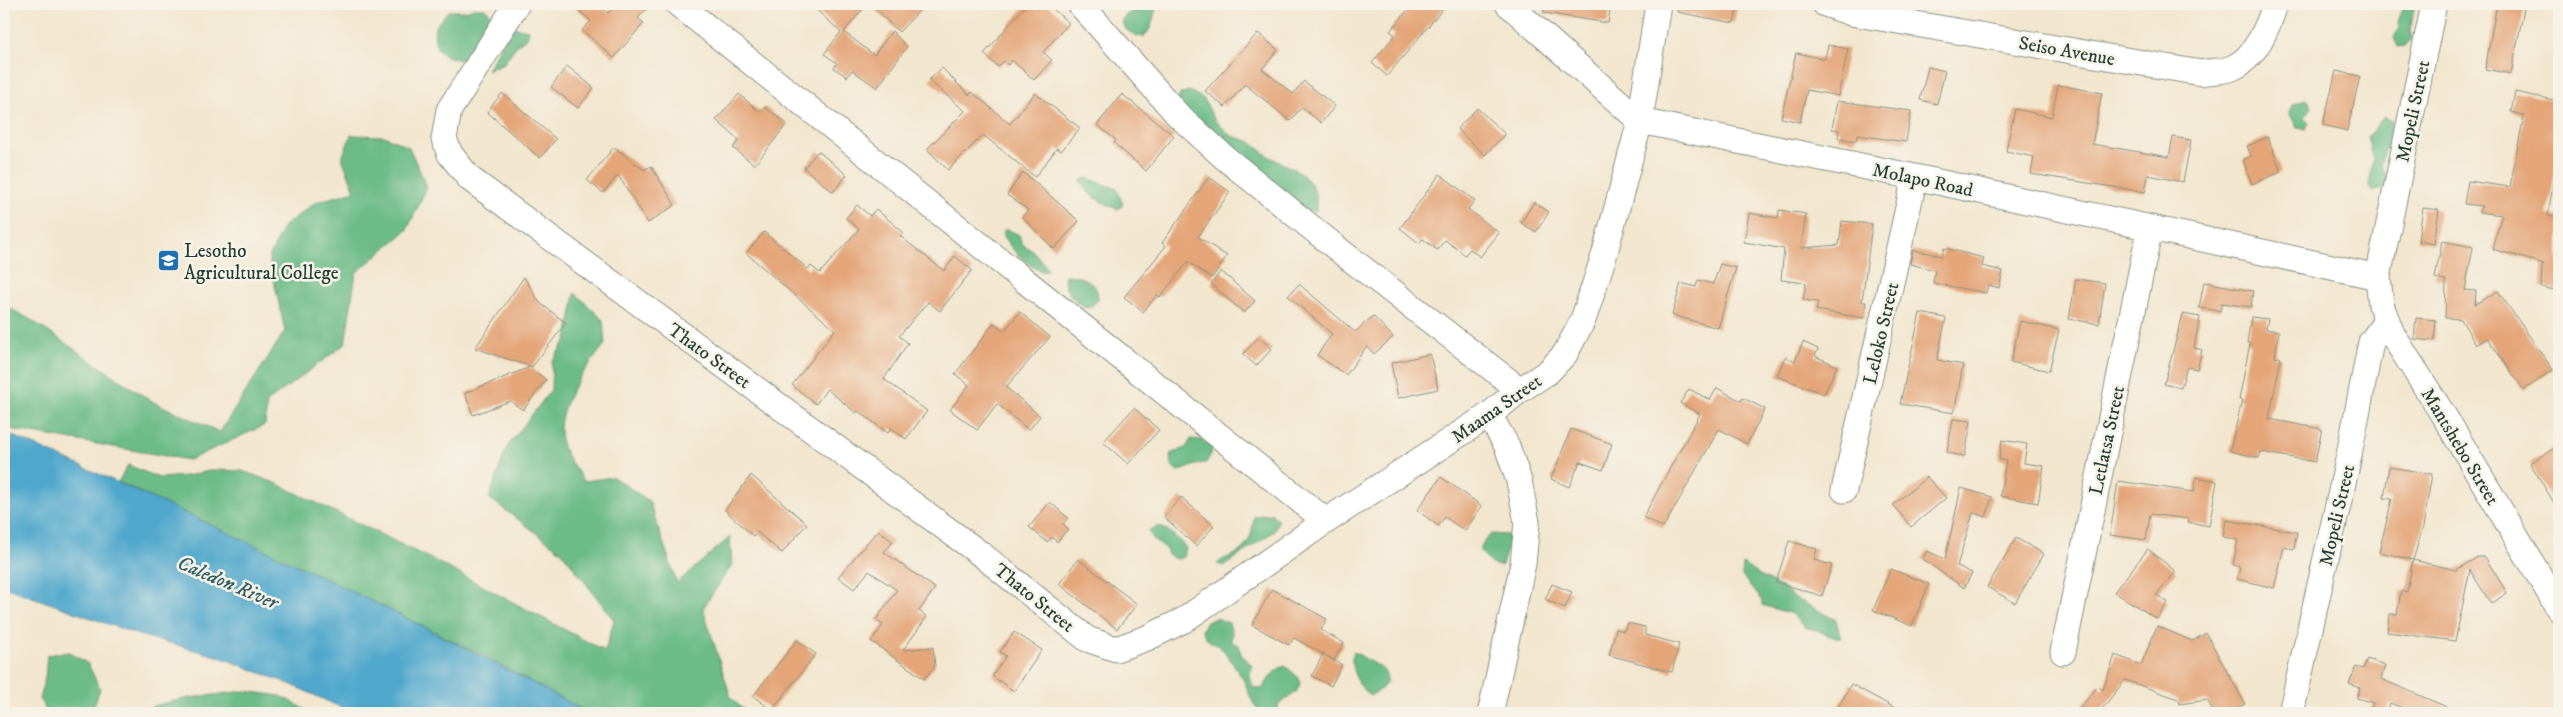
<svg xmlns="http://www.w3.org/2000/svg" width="2563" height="717" viewBox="0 0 2563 717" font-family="'IM FELL DW Pica',serif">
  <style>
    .forest { fill: #6dbc87; stroke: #467c5e }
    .water { fill: #50a7cc; stroke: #387280 }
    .building { fill: #e4a578 }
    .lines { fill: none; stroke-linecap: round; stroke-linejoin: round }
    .minor-casing { stroke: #889281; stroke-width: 27 }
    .minor { stroke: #fff; stroke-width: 25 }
    .labels { text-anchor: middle; stroke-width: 5; stroke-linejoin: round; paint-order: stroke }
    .street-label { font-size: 19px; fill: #1f3d34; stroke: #f7f3e8 }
    .poi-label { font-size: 19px; fill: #1f3d34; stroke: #f7f3e8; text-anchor: start }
    .water-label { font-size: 20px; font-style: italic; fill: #2e5d62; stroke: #f7f3e8 }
  </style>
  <rect width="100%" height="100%" fill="#f7f3e8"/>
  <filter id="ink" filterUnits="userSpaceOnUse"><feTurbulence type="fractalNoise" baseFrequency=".02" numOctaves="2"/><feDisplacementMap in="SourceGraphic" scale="10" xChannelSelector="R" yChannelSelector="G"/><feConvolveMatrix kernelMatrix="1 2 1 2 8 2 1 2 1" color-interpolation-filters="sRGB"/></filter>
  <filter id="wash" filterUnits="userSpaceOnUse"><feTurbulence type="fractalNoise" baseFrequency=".0096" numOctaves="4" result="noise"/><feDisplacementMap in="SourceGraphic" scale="20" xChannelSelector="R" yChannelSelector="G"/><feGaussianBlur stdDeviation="1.12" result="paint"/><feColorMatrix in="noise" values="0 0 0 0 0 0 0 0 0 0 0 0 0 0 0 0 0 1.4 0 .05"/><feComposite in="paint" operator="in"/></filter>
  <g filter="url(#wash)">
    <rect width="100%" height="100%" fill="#f2e6ce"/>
    <path class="forest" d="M 1147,4 L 1157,4 L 1151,27 L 1144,37 C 1135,36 1121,30 1122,19 C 1131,9 1141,10 1147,4 Z
      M 2404,4 L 2415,4 L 2410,31 L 2412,39 L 2405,46 L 2398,47 L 2394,38 L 2399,27 L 2398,19 Z
      M 473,8 L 485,8 L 495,19 L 468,61 C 446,58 431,54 435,27 L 448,11 L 466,11 Z
      M 513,27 L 528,30 L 528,36 L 516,46 L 504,63 L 487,70 Z
      M 1189,91 L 1204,99 L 1214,119 L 1231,136 L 1249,141 L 1270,157 L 1301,173 L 1312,185 L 1316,197 L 1316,211 L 1306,211 L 1178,104 L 1180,94 Z
      M 2305,99 L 2309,101 L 2311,108 L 2305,117 L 2309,123 L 2305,129 L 2297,128 L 2290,114 L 2292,105 Z
      M 2384,117 L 2392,121 L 2391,136 L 2380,164 L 2387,179 L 2384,187 L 2373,192 L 2369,186 L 2373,159 L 2367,137 Z
      M 351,135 L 384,136 L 409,147 L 427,187 L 407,230 L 356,273 L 345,344 L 267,402 L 265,425 L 189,460 L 4,428 L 4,305 L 31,320 L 151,401 L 220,432 L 285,331 L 269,258 L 284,226 L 316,202 L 355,191 L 342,158 Z
      M 1087,178 L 1117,189 L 1123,205 L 1118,209 C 1104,204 1084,194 1081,180 Z
      M 1007,229 L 1019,235 L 1022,244 L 1034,252 L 1048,269 L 1043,272 C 1027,265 1009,249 1002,232 Z
      M 1065,275 C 1081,276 1099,280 1098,300 L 1089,308 L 1083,307 C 1074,298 1061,290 1065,275 Z
      M 575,293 L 603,320 L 605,344 C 584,372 552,407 562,444 C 565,456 577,470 584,481 L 613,477 L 649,501 L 677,583 L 730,537 L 732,565 L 703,608 L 731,698 L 747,713 L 588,713 L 484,656 L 333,582 L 118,482 L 128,465 L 159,478 L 187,476 L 214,470 L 242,471 L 278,484 L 437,562 L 605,651 L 614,620 L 561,551 L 489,498 L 507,447 L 551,390 L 552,361 L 567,339 Z
      M 1191,439 L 1202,440 L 1212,447 L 1211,454 L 1206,463 C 1194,463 1189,470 1177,471 L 1171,464 L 1170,454 L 1186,448 Z
      M 1266,514 L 1272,514 L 1278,521 L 1274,531 L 1224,566 L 1217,564 C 1222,559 1225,559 1231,556 C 1249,549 1252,535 1254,517 Z
      M 1158,526 C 1170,529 1178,539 1186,548 L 1184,557 L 1175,559 L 1168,555 L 1166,548 L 1156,542 L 1148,531 Z
      M 1492,534 L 1508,535 L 1509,542 L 1502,565 C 1490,568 1488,559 1480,551 L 1484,541 Z
      M 1743,564 L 1761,577 L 1785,589 L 1793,597 L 1836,620 L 1841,638 C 1824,637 1823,629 1805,628 L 1792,614 L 1762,605 L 1762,600 L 1742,576 Z
      M 1216,618 L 1229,623 L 1232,632 L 1231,642 L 1239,645 L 1241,654 L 1252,665 L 1250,676 L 1253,687 L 1262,689 C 1270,679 1272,670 1285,666 L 1298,677 L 1301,683 L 1296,692 L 1278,705 L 1279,713 C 1273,713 1265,715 1260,711 C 1249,703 1248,683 1239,673 C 1233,666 1230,657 1224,651 C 1214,640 1210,647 1202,630 L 1207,622 Z
      M 69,652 L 88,664 L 100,689 L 93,709 L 87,713 L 48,713 L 39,699 L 45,678 L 47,655 Z
      M 1354,652 C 1360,654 1363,658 1369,661 C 1380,668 1386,667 1387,682 L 1381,689 L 1370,696 C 1359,688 1347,665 1354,652 Z
      M 245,691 L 281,696 L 311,713 L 154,713 L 152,706 L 189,698 Z"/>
    <path class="water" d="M 4,432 C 202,519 398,609 588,713 L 353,713 L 292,685 L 217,656 L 139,635 L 4,587 Z"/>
    <g id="blocks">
      <path class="building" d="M 571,4 L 597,4 L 608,13 L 615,4 L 651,4 L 638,18 L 644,23 L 614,58 L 582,30 L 591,21 Z
        M 810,4 L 867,4 L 844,32 L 874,55 L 892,31 L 907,47 L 877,88 L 852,70 L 847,77 L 834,68 L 837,63 L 824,54 L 841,32 Z
        M 870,4 L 926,4 L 899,32 Z
        M 1027,4 L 1047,4 L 1069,23 L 1043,52 L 1052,60 L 1034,80 L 1012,60 L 1008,65 L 1004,61 L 998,67 L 984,54 Z
        M 1413,4 L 1447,4 L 1387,76 L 1372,63 L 1395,35 L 1390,31 Z
        M 1545,4 L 1611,4 L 1608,23 L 1544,13 Z
        M 1678,4 L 1738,4 L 1734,23 L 1677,12 Z
        M 2497,4 L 2525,4 L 2511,74 L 2485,69 Z
        M 1258,33 L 1278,50 L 1262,69 L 1293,94 L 1304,81 L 1335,106 L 1321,123 L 1302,107 L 1290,121 L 1245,84 L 1225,107 L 1205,91 Z
        M 1828,45 L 1848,49 L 1838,96 L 1807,90 L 1800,122 L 1781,118 L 1796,53 L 1825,59 Z
        M 567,66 L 594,88 L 578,108 L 551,87 Z
        M 1928,67 L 1945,71 L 1937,104 L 1920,100 Z
        M 942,68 L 969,95 L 972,92 L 1010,124 L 1035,93 L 1080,128 L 1061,151 L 1057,148 L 1035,177 L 983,135 L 948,170 L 927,149 L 965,111 L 929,80 Z
        M 2336,71 L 2360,76 L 2347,131 L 2323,125 Z
        M 2058,85 L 2102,93 L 2092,144 L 2169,157 L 2173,137 L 2191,140 L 2183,182 L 2148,175 L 2145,192 L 2031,174 L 2034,157 L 2006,151 L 2015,109 L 2052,117 Z
        M 2515,92 L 2559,101 L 2559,160 L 2557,160 L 2548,215 L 2559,217 L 2559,291 L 2541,287 L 2542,265 L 2544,264 L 2492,249 L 2502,215 L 2479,212 L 2482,206 L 2464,204 L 2468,181 L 2510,187 L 2524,115 L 2511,112 Z
        M 502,93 L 556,139 L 540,158 L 487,112 Z
        M 739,94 L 760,112 L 765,107 L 787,124 L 755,165 L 733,148 L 739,140 L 716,120 Z
        M 1122,94 L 1174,136 L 1146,171 L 1114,143 L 1116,140 L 1097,125 Z
        M 1837,101 L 1911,111 L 1906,142 L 1857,135 L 1856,141 L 1838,138 L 1839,130 L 1832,129 Z
        M 1477,108 L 1505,134 L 1485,155 L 1457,129 Z
        M 2268,137 L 2281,172 L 2252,184 L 2243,160 L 2251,156 L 2247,146 Z
        M 614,147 L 644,170 L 651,166 L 675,205 L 648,223 L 618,175 L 603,193 L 587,180 Z
        M 818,151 L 847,175 L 833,192 L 804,168 Z
        M 1023,172 L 1079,221 L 1054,249 L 1022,217 L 1028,210 L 1007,195 Z
        M 1440,174 L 1475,201 L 1468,209 L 1499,233 L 1480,257 L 1470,249 L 1465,255 L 1445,240 L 1437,250 L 1423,239 L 1419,243 L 1400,228 Z
        M 1209,177 L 1230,192 L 1198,237 L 1227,256 L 1212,278 L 1188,262 L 1160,297 L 1157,295 L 1143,312 L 1124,297 L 1166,246 L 1162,243 Z
        M 1534,202 L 1549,212 L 1536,232 L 1521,223 Z
        M 857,205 L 870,216 L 876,209 L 903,232 L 900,236 L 944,271 L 955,256 L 972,270 L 940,311 L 928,302 L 899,336 L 908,343 L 884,379 L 927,411 L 906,439 L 891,428 L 888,433 L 858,411 L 856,413 L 827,389 L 816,404 L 792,385 L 835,330 L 746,253 L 764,232 L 808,269 L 811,266 L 820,273 L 859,229 L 846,218 Z
        M 2423,208 L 2439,210 L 2434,244 L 2418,241 Z
        M 1779,210 L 1806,214 L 1801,248 L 1839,245 L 1842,221 L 1872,224 L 1862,302 L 1866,302 L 1864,318 L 1816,310 L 1818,302 L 1803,300 L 1806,283 L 1781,280 L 1784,249 L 1744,242 L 1749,213 L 1778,218 Z
        M 2442,241 L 2473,247 L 2465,290 L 2476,291 L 2475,304 L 2498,291 L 2553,370 L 2524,390 L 2487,338 L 2476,345 L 2461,319 L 2445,318 L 2446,280 L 2435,278 Z
        M 1944,248 L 1984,258 L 1982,266 L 2003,271 L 1999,288 L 1988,285 L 1986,293 L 1933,283 L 1935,270 L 1910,264 L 1913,250 L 1942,256 Z
        M 1720,264 L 1736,268 L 1718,328 L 1672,315 L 1681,283 L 1696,287 L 1698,280 L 1713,284 Z
        M 1221,271 L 1255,301 L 1244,313 L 1211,284 Z
        M 524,277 L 539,302 L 566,323 L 532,367 L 475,348 Z
        M 2076,279 L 2105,283 L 2099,324 L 2069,319 Z
        M 2204,282 L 2253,291 L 2251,307 L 2222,303 L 2220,311 L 2199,308 Z
        M 1299,284 L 1355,332 L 1373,316 L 1393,337 L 1374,354 L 1367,346 L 1346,375 L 1317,355 L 1332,334 L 1288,296 Z
        M 1020,312 L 1050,337 L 1006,387 L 1040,416 L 1029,430 L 997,404 L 977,430 L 950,410 L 969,385 L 955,374 L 994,323 L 1004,331 Z
        M 1920,313 L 1946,318 L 1937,360 L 1963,365 L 1954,413 L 1900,404 Z
        M 2183,314 L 2200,317 L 2194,348 L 2202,350 L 2197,369 L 2187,367 L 2181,388 L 2164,384 Z
        M 2251,317 L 2268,319 L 2266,329 L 2279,331 L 2275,357 L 2281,358 L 2269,419 L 2322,429 L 2315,462 L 2261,452 L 2259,458 L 2230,451 L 2242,400 L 2239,400 L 2250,343 L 2247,343 Z
        M 2416,318 L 2436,320 L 2434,341 L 2414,339 Z
        M 2020,321 L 2059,330 L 2049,371 L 2011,362 Z
        M 1259,337 L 1272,349 L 1256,366 L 1243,354 Z
        M 1803,342 L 1818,349 L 1815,356 L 1837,366 L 1824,394 L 1777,376 L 1785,357 L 1795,361 Z
        M 1430,354 L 1438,389 L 1398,398 L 1391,363 Z
        M 530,367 L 546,380 L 523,410 L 510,401 L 473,415 L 465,393 Z
        M 1717,388 L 1741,401 L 1743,398 L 1765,409 L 1747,444 L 1719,429 L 1663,528 L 1643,517 L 1700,414 L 1680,403 L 1689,389 L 1710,400 Z
        M 1134,408 L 1159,430 L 1128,464 L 1103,442 Z
        M 1953,419 L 1971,421 L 1965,456 L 1947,453 Z
        M 1571,429 L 1612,444 L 1603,470 L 1580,462 L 1569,487 L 1551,479 Z
        M 2002,440 L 2027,444 L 2024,463 L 2044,466 L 2038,503 L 2000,496 L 2006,461 L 1999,459 Z
        M 2559,445 L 2559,511 L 2530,463 Z
        M 2389,467 L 2432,474 L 2423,527 L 2413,560 L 2379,552 L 2392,499 L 2384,498 Z
        M 751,475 L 807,524 L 782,553 L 757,532 L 753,536 L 725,510 Z
        M 1441,477 L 1482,506 L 1465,531 L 1445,517 L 1438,526 L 1417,510 Z
        M 1927,477 L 1946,498 L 1911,527 L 1893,505 Z
        M 2196,477 L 2217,481 L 2209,526 L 2188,522 L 2189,519 L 2150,514 L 2146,540 L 2110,535 L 2118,481 L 2194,492 Z
        M 1961,488 L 1992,497 L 1986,517 L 1973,513 L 1957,566 L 1972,573 L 1964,588 L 1922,559 L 1927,551 L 1945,559 Z
        M 1181,497 L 1214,526 L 1196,546 L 1164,517 Z
        M 1050,502 L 1068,518 L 1063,524 L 1068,529 L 1057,542 L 1052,537 L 1047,542 L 1029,527 Z
        M 2226,520 L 2297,532 L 2294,549 L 2284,547 L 2274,588 L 2237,579 L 2240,567 L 2233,565 L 2238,540 L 2223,537 Z
        M 878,530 L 893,542 L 884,552 L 935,588 L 919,611 L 927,617 L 903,650 L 933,647 L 935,666 L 924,679 L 871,641 L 883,625 L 876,620 L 897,590 L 869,571 L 854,589 L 838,577 Z
        M 2016,538 L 2044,554 L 2015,603 L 1987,587 Z
        M 1789,541 L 1817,549 L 1814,560 L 1832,565 L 1822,596 L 1776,582 Z
        M 2148,549 L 2176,572 L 2156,595 L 2168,602 L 2157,619 L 2114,592 Z
        M 2478,557 L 2485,557 L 2507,593 L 2491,604 L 2470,570 L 2455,641 L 2387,632 L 2389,614 L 2397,614 L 2401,591 L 2407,592 L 2413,560 L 2456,570 Z
        M 1078,559 L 1137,604 L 1117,629 L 1059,584 Z
        M 1891,569 L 1929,584 L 1912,626 L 1873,610 Z
        M 1552,584 L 1572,592 L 1565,608 L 1545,599 Z
        M 1272,589 L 1327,619 L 1321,630 L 1344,643 L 1334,660 L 1294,638 L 1289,645 L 1252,625 Z
        M 1627,623 L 1645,627 L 1645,635 L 1679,644 L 1672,672 L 1609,655 L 1616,629 L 1624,631 Z
        M 2157,626 L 2192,641 L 2206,633 L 2245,704 L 2238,708 L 2241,713 L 2214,713 L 2207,700 L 2179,704 L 2178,699 L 2125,680 L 2099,713 L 2076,713 L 2098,686 L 2103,690 L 2115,655 L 2141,665 Z
        M 1014,632 L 1042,650 L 1014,691 L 992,676 L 1006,656 L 1000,652 Z
        M 797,640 L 816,654 L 772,710 L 753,696 Z
        M 1323,654 L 1342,665 L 1331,686 L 1312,676 Z
        M 2367,659 L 2385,665 L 2381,679 L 2461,713 L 2415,713 L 2390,703 L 2387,713 L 2370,713 L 2373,703 L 2357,698 L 2360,688 L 2349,684 L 2356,667 L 2363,669 Z
        M 1851,684 L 1904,713 L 1835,713 Z"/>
    </g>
  </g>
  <g filter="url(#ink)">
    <use href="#blocks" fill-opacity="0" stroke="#889281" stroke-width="1"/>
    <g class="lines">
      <defs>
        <path id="minor" d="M 517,4 L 449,110 L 444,139 L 450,154 L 470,179 L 982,555 L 1087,639 L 1116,649 L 1147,638 L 1184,620 L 1326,521 L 1489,415 L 1520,390 L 1548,372 L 1565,354 L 1583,320 L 1604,256 L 1640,121 L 1658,4
          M 678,4 L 1326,521
          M 1080,4 L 1178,115 L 1224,157 L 1344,254 L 1520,390
          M 1508,4 L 1640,121 L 1915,177 L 2378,277
          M 1825,4 L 1851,13 L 2201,73 C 2210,71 2223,72 2232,68 C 2255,59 2269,25 2275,4
          M 2434,4 L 2378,277 L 2381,305 L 2392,334 L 2449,424 L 2559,609
          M 1489,415 L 1507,446 L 1519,481 L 1527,522 L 1523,564 L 1491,710
          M 1844,490 L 1915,177
          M 2063,652 L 2150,228
          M 2291,713 L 2347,465 L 2371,342 L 2387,320"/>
      </defs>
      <use href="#minor" class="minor-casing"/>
      <use href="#minor" class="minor"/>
    </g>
  </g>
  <defs>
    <symbol id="university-square" viewBox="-11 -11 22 22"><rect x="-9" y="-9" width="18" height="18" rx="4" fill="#1f6fb2" stroke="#f7f3e8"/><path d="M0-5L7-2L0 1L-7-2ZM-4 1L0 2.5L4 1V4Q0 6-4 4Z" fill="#fff"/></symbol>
  </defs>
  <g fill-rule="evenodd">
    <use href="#university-square" x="156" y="248" width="25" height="25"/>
  </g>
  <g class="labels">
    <g class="street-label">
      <text transform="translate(2067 50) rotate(10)" y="7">Seiso Avenue</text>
      <text transform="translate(2412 111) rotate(-78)" y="7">Mopeli Street</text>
      <text transform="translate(1923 179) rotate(12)" y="7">Molapo Road</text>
      <text transform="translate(1880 333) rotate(-77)" y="7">Leloko Street</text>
      <text transform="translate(710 355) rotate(36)" y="7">Thato Street</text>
      <text transform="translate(1496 408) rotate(-35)" y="7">Maama Street</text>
      <text transform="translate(2106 440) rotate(-78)" y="7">Letlatsa Street</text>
      <text transform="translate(2461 446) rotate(59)" y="7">Mantshebo Street</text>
      <text transform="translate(2336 515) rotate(-77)" y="7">Mopeli Street</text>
      <text transform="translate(1035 597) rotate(39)" y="7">Thato Street</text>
    </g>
    <g class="poi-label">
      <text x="184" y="257">Lesotho<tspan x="184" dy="22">Agricultural College</tspan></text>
    </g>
    <g class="water-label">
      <text transform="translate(228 582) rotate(23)" y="7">Caledon River</text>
    </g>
  </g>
  <rect width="2563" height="717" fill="none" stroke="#f7f3e8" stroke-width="20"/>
</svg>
